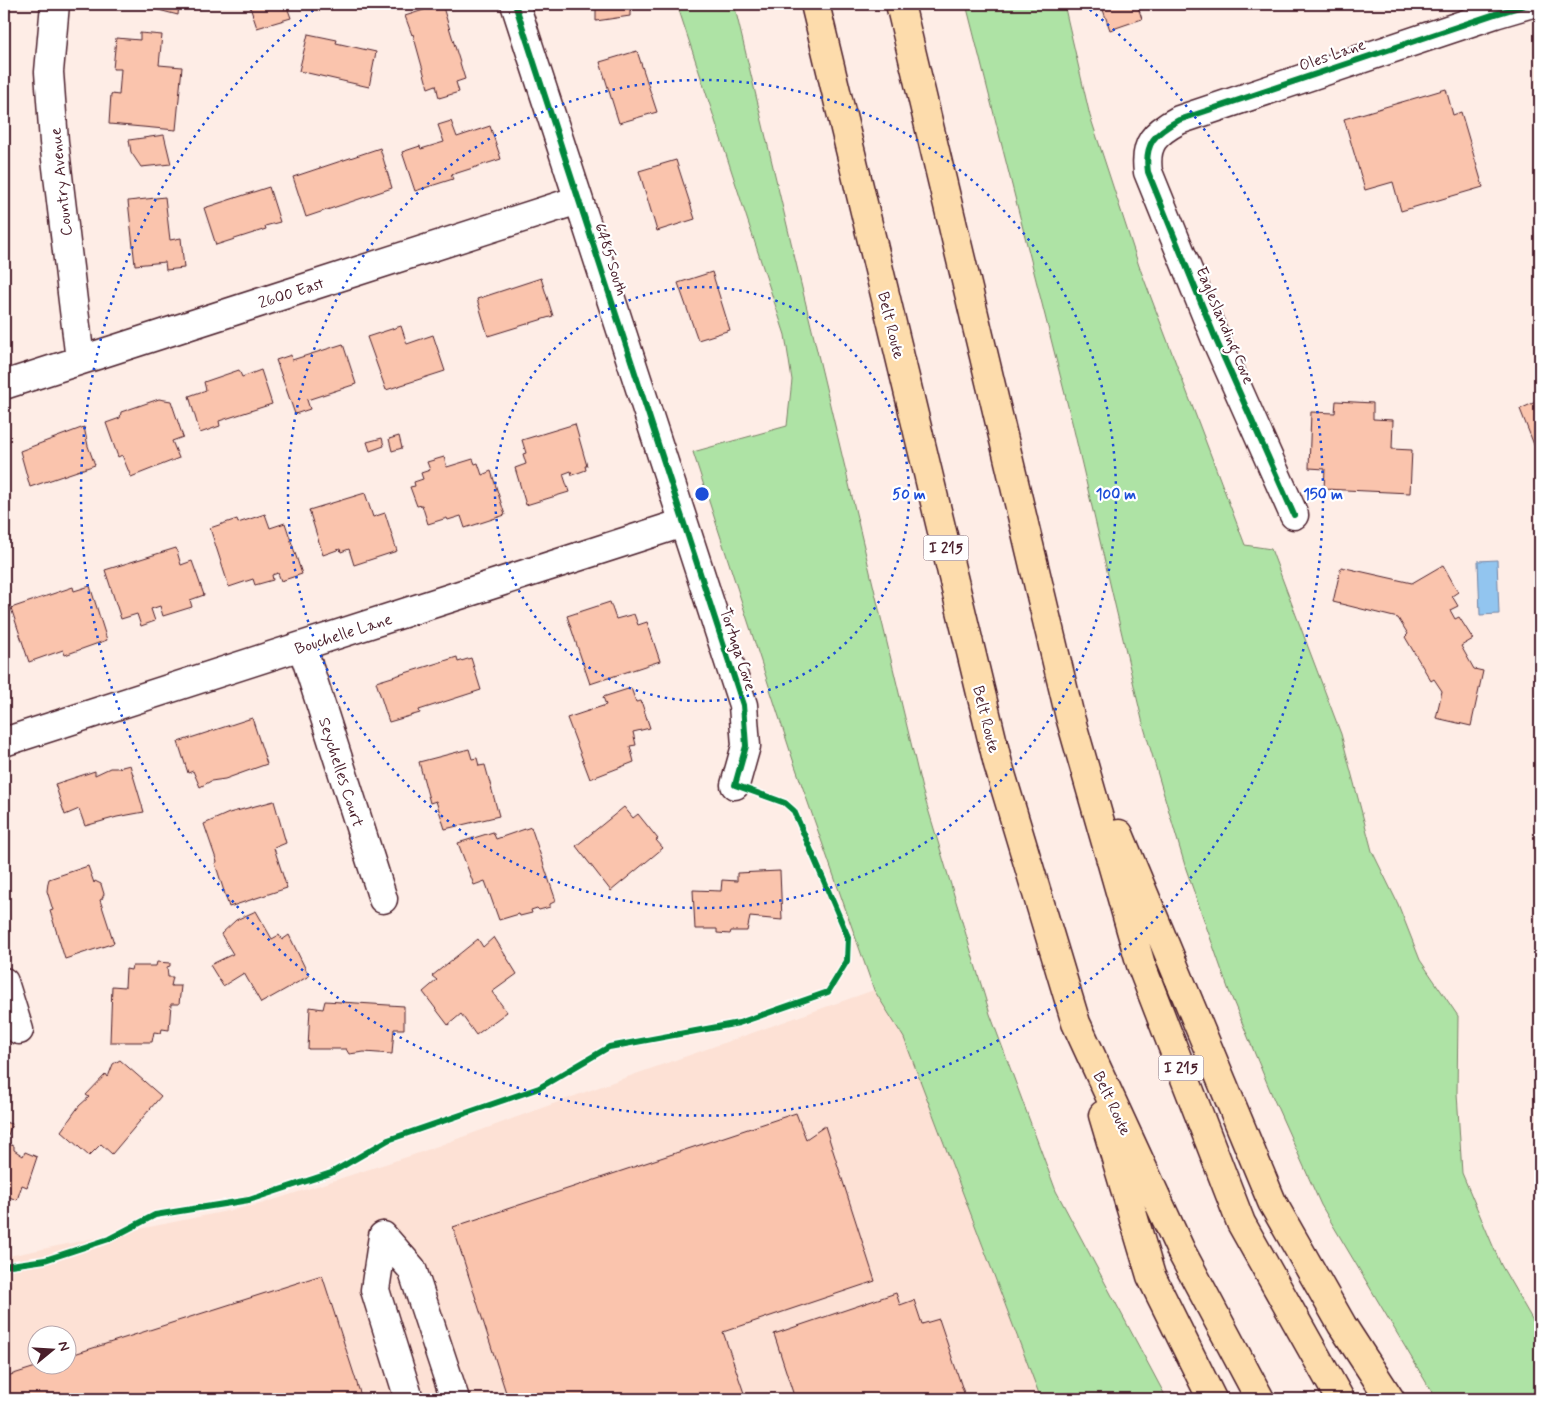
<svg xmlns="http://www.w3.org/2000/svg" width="1544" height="1403" viewBox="0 0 1544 1403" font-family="Mynerve,sans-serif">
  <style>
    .built { fill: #fde1d5; fill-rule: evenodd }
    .green { fill: #aee3a5; stroke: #7c8168 }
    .water { fill: #92c5ef; stroke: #7583a1 }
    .building { fill: #fac4ad; stroke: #4a1f2b }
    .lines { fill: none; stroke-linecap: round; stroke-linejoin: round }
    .minor-casing { stroke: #4a1f2b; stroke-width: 31 }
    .motorway-casing { stroke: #4a1f2b; stroke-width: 31 }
    .minor { stroke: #fff; stroke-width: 28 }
    .motorway { stroke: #fddcac; stroke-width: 28 }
    .cycleway-casing { stroke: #fff; stroke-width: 9 }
    .cycleway { stroke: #00873e; stroke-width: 6 }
    .ring { fill: none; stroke: #1d4ed8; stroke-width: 2.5; stroke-dasharray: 2.5 5 }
    .labels { text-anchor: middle; stroke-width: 4.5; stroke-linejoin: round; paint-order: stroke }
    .shield { fill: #fff; stroke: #80626b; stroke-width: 1 }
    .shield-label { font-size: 15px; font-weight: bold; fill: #4a1f2b }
    .street-label { font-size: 16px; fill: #4a1f2b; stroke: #fff }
    .centre { fill: #1d4ed8; stroke: #fff; stroke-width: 2.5 }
    .ring-label { font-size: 15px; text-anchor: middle; font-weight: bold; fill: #1d4ed8; stroke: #fff; stroke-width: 4.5; stroke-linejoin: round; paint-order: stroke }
  </style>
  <rect width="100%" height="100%" fill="#feede6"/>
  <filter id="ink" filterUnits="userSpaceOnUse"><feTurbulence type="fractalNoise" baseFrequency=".02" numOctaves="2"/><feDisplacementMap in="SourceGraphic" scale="10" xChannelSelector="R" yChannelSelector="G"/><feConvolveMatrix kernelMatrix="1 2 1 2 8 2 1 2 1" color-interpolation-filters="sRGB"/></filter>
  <g filter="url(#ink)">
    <path class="built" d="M 874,990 L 904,1038 L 1041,1399 L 4,1399 L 4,1257 L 261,1204 L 413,1155 L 613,1082 ZM 38,1336 L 68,1336 L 68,1366 L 38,1366 Z"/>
    <path class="green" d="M 677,4 L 734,4 L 922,789 L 990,1014 L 1056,1191 L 1167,1399 L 1041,1399 L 904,1038 L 874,990 L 793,760 L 693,452 L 787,426 L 792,380 L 785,335 Z
      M 966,4 L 1064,4 L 1090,116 L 1139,266 L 1245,545 L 1271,549 L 1341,734 L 1372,851 L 1398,904 L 1420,960 L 1458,1016 L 1457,1093 L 1462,1173 L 1501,1265 L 1540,1333 L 1540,1399 L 1436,1399 L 1321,1205 L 1274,1100 L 1229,991 L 1186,869 L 1143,724 L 1073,426 Z"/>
    <path class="water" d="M 1497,560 L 1499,614 L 1480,615 L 1478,561 Z"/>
    <path class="building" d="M 122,4 L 179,4 L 178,15 L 139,5 L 122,5 Z
      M 249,4 L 286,4 L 291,18 L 257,28 Z
      M 442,4 L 465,79 L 456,82 L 459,92 L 439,98 L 436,85 L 428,88 L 413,34 L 412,35 L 405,16 Z
      M 596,4 L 630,4 L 630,16 L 596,21 Z
      M 1101,4 L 1137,4 L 1142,19 L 1110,30 Z
      M 140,33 L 162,35 L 159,65 L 182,67 L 176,130 L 109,124 L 111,94 L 119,95 L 121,69 L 113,69 L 116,38 L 140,40 Z
      M 308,34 L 337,40 L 336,43 L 376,52 L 369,87 L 299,71 Z
      M 637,51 L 657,112 L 619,123 L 600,62 Z
      M 1446,89 L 1453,115 L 1461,112 L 1483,187 L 1401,211 L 1393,182 L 1365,190 L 1344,119 Z
      M 451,121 L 457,137 L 490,126 L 501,159 L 451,175 L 453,179 L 415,191 L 402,152 L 420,146 L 421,149 L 444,142 L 438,125 Z
      M 164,135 L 171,164 L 141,167 L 131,152 L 129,140 Z
      M 380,148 L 392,188 L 306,217 L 293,177 Z
      M 676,160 L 695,219 L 657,231 L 639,171 Z
      M 269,187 L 280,222 L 265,226 L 266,229 L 216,245 L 204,208 Z
      M 165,197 L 170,240 L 181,238 L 184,268 L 166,270 L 165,262 L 135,265 L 128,201 Z
      M 712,272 L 730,330 L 698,340 L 678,283 Z
      M 541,278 L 553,316 L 488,336 L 477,299 Z
      M 401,326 L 407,344 L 433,335 L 445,371 L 386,390 L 367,337 Z
      M 343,344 L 356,384 L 307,400 L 310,409 L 295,414 L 276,360 L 291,355 L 292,360 Z
      M 239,370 L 242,377 L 261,370 L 272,404 L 219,421 L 220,426 L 200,433 L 189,396 L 206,390 L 204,382 Z
      M 159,399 L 171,401 L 183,437 L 172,441 L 179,458 L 131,477 L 122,455 L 118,457 L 106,423 L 120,418 L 121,412 Z
      M 1540,400 L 1540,460 L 1520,409 Z
      M 1336,401 L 1373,403 L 1373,419 L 1393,420 L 1392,449 L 1412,450 L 1410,493 L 1324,489 L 1325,469 L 1309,468 L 1311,412 L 1335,413 Z
      M 575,424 L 587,466 L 585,466 L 586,470 L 572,475 L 571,471 L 563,474 L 569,492 L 526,505 L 515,468 L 526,464 L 523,454 L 526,453 L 522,440 Z
      M 84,427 L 88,446 L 95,465 L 30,487 L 20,451 Z
      M 399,436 L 402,448 L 392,451 L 389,439 Z
      M 382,438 L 384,446 L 370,451 L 367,442 Z
      M 444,457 L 447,467 L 473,459 L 475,464 L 478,463 L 482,475 L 491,471 L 505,515 L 465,528 L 461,516 L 448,520 L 447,518 L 428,524 L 422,505 L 417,506 L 410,487 L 415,486 L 414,482 L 423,479 L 421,473 L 430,470 L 427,462 Z
      M 365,493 L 373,517 L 385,513 L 397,551 L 354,565 L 349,549 L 341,552 L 340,549 L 323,555 L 309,510 Z
      M 265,514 L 270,528 L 285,523 L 302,574 L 281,581 L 278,573 L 272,575 L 273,580 L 255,585 L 253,579 L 229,587 L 210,528 L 237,519 L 238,523 Z
      M 176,548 L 181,565 L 192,561 L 204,595 L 190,600 L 192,607 L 163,616 L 160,606 L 151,609 L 155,621 L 141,626 L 137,614 L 121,619 L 105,570 Z
      M 1443,565 L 1458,592 L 1452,596 L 1458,606 L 1450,610 L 1455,619 L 1459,617 L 1473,639 L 1461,646 L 1474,669 L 1483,671 L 1471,726 L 1436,718 L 1442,691 L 1434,679 L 1431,681 L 1405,637 L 1408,634 L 1398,618 L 1333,602 L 1341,567 L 1412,583 Z
      M 90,586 L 107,640 L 65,655 L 63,650 L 29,662 L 11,608 L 73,587 L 74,591 Z
      M 610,602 L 616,619 L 634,614 L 638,625 L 647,622 L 660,661 L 590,684 L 567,616 Z
      M 457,657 L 458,662 L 471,658 L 481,690 L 419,710 L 420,713 L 389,722 L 376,682 Z
      M 631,688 L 636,702 L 641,701 L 650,728 L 633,732 L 636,745 L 630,746 L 634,762 L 590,779 L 567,718 L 606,705 L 603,697 Z
      M 252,718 L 267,764 L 225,779 L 211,781 L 200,787 L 193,771 L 188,773 L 178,742 Z
      M 469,749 L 472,759 L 477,758 L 479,766 L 485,765 L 499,816 L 445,829 L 436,801 L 430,803 L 419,762 Z
      M 130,765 L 144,812 L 117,817 L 85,826 L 79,809 L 65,815 L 55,784 L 95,771 L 95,775 L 110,768 L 118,768 Z
      M 274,801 L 286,843 L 274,848 L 287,888 L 229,907 L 215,863 L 217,862 L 204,824 L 229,813 Z
      M 624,807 L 633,818 L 638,814 L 658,839 L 656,840 L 663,848 L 611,891 L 576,846 Z
      M 531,827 L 556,901 L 550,904 L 550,907 L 539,910 L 537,908 L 531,910 L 532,913 L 520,916 L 519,914 L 499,920 L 485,881 L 474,885 L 458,843 L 493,832 L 496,839 Z
      M 88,866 L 94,883 L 95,881 L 101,884 L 104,894 L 102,899 L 100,900 L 114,943 L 65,959 L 50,911 L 53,910 L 47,891 L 48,883 L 49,879 Z
      M 780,871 L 782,920 L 750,917 L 747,931 L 731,931 L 730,934 L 717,933 L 717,929 L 695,929 L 693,890 L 721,891 L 722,880 L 737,881 L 737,873 Z
      M 256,911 L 272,939 L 279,935 L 282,940 L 289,935 L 309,976 L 261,1003 L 244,973 L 223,986 L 210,965 L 233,954 L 221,934 L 236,920 Z
      M 494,937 L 517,974 L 492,992 L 507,1012 L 476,1035 L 461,1014 L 448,1025 L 423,992 L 437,980 L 432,976 L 478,939 L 483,947 Z
      M 157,962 L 170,963 L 170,966 L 167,967 L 168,977 L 173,977 L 171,986 L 181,986 L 179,1004 L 171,1004 L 169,1030 L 162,1029 L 161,1033 L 154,1032 L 152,1042 L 110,1042 L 112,986 L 125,987 L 126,969 L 131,970 L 132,966 L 156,966 Z
      M 325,1001 L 404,1006 L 404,1029 L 394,1029 L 392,1054 L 364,1052 L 349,1054 L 346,1049 L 308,1049 L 310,1007 L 323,1009 Z
      M 120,1060 L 161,1096 L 112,1154 L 101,1144 L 89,1156 L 61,1131 L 79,1106 L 89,1097 L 86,1095 L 106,1074 L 108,1077 L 113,1064 Z
      M 796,1113 L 806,1139 L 825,1126 L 875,1281 L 723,1332 L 746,1399 L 508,1399 L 453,1227 Z
      M 4,1122 L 12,1124 L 5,1143 L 14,1146 L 14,1150 L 23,1156 L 25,1152 L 37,1157 L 27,1187 L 22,1185 L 17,1200 L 4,1195 Z
      M 322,1275 L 362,1399 L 4,1399 L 4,1377 L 39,1366 L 68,1366 L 68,1356 Z
      M 896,1293 L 900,1305 L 914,1300 L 922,1324 L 939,1319 L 966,1399 L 795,1399 L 774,1334 Z"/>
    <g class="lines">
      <defs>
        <path id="minor" d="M 55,4 L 49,72 L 54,142 L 80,360
          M 515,4 L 743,705 L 746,746 L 735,785
          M 4,385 L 578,200
          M 1294,515 L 1217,342 L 1148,172 C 1144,143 1155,133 1179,120 L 1495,14 L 1529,4
          M 302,646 L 383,899
          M 4,742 L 683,523
          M 4,982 L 19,1030
          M 383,1236 L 412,1269 L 455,1399
          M 383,1236 L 375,1290 L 409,1399"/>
        <path id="motorway" d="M 815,4 L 998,764 L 1076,1023 L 1181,1251 L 1260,1399
          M 900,4 L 1070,717 L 1141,965 L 1241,1223 L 1340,1399
          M 1119,834 L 1272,1202 L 1342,1325 L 1390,1399
          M 1103,1115 L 1151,1276 L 1212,1399"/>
      </defs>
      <use href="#minor" class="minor-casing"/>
      <use href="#motorway" class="motorway-casing"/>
      <use href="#minor" class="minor"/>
      <use href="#motorway" class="motorway"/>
      <defs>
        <path id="cycleway" d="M 1294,515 L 1217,342 L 1148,172 C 1144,143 1155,133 1179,120 L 1495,14 L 1529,4
          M 4,1266 L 45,1260 L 109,1239 L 155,1215 L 249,1200 L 331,1173 L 388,1140 L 539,1088 L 609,1047 L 739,1023 L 828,992 L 847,961 L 848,937 L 794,811 L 785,803 L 735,785 L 746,746 L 743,705 L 515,4"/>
      </defs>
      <use href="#cycleway" class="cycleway-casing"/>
      <use href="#cycleway" class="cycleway"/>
    </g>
  </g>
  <g class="ring">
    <circle cx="702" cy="494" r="207"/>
    <circle cx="702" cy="494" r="414"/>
    <path d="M1084 5A621 621 0 1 1 320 5"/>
  </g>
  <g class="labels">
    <g class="shield">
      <rect x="923.5" y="535.5" width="45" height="25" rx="4"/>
      <rect x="1158.5" y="1055.5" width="45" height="25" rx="4"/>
    </g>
    <g class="shield-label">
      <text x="946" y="553">I 215</text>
      <text x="1181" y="1073">I 215</text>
    </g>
    <g class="street-label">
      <text transform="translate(1332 54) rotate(-19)" y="6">Oles Lane</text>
      <text transform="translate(60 182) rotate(-96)" y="6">Country Avenue</text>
      <text transform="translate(612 259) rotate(72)" y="6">6485 South</text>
      <text transform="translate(291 292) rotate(-18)" y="6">2600 East</text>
      <text transform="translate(892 325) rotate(76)" y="6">Belt Route</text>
      <text transform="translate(1226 325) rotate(67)" y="6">Eagleslanding Cove</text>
      <text transform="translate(343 633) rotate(-18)" y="6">Bouchelle Lane</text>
      <text transform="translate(739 649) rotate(72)" y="6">Tortuga Cove</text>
      <text transform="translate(987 719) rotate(76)" y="6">Belt Route</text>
      <text transform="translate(342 772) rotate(72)" y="6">Seychelles Court</text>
      <text transform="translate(1113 1103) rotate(65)" y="6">Belt Route</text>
    </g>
  </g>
  <circle cx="702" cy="494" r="8" class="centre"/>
  <g class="ring-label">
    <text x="909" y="499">50 m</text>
    <text x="1116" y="499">100 m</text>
    <text x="1323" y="499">150 m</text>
  </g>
  <rect width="1544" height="1403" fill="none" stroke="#fff" stroke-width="20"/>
  <rect x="10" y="10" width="1524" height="1383" fill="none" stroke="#4a1f2b" stroke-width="2" filter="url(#ink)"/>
  <g transform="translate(52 1350) rotate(72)"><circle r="24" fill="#ffffff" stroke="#b7a5aa"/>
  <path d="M0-4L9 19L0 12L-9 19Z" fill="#4a1f2b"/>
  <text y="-8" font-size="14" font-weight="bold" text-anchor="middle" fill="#4a1f2b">N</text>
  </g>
</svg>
